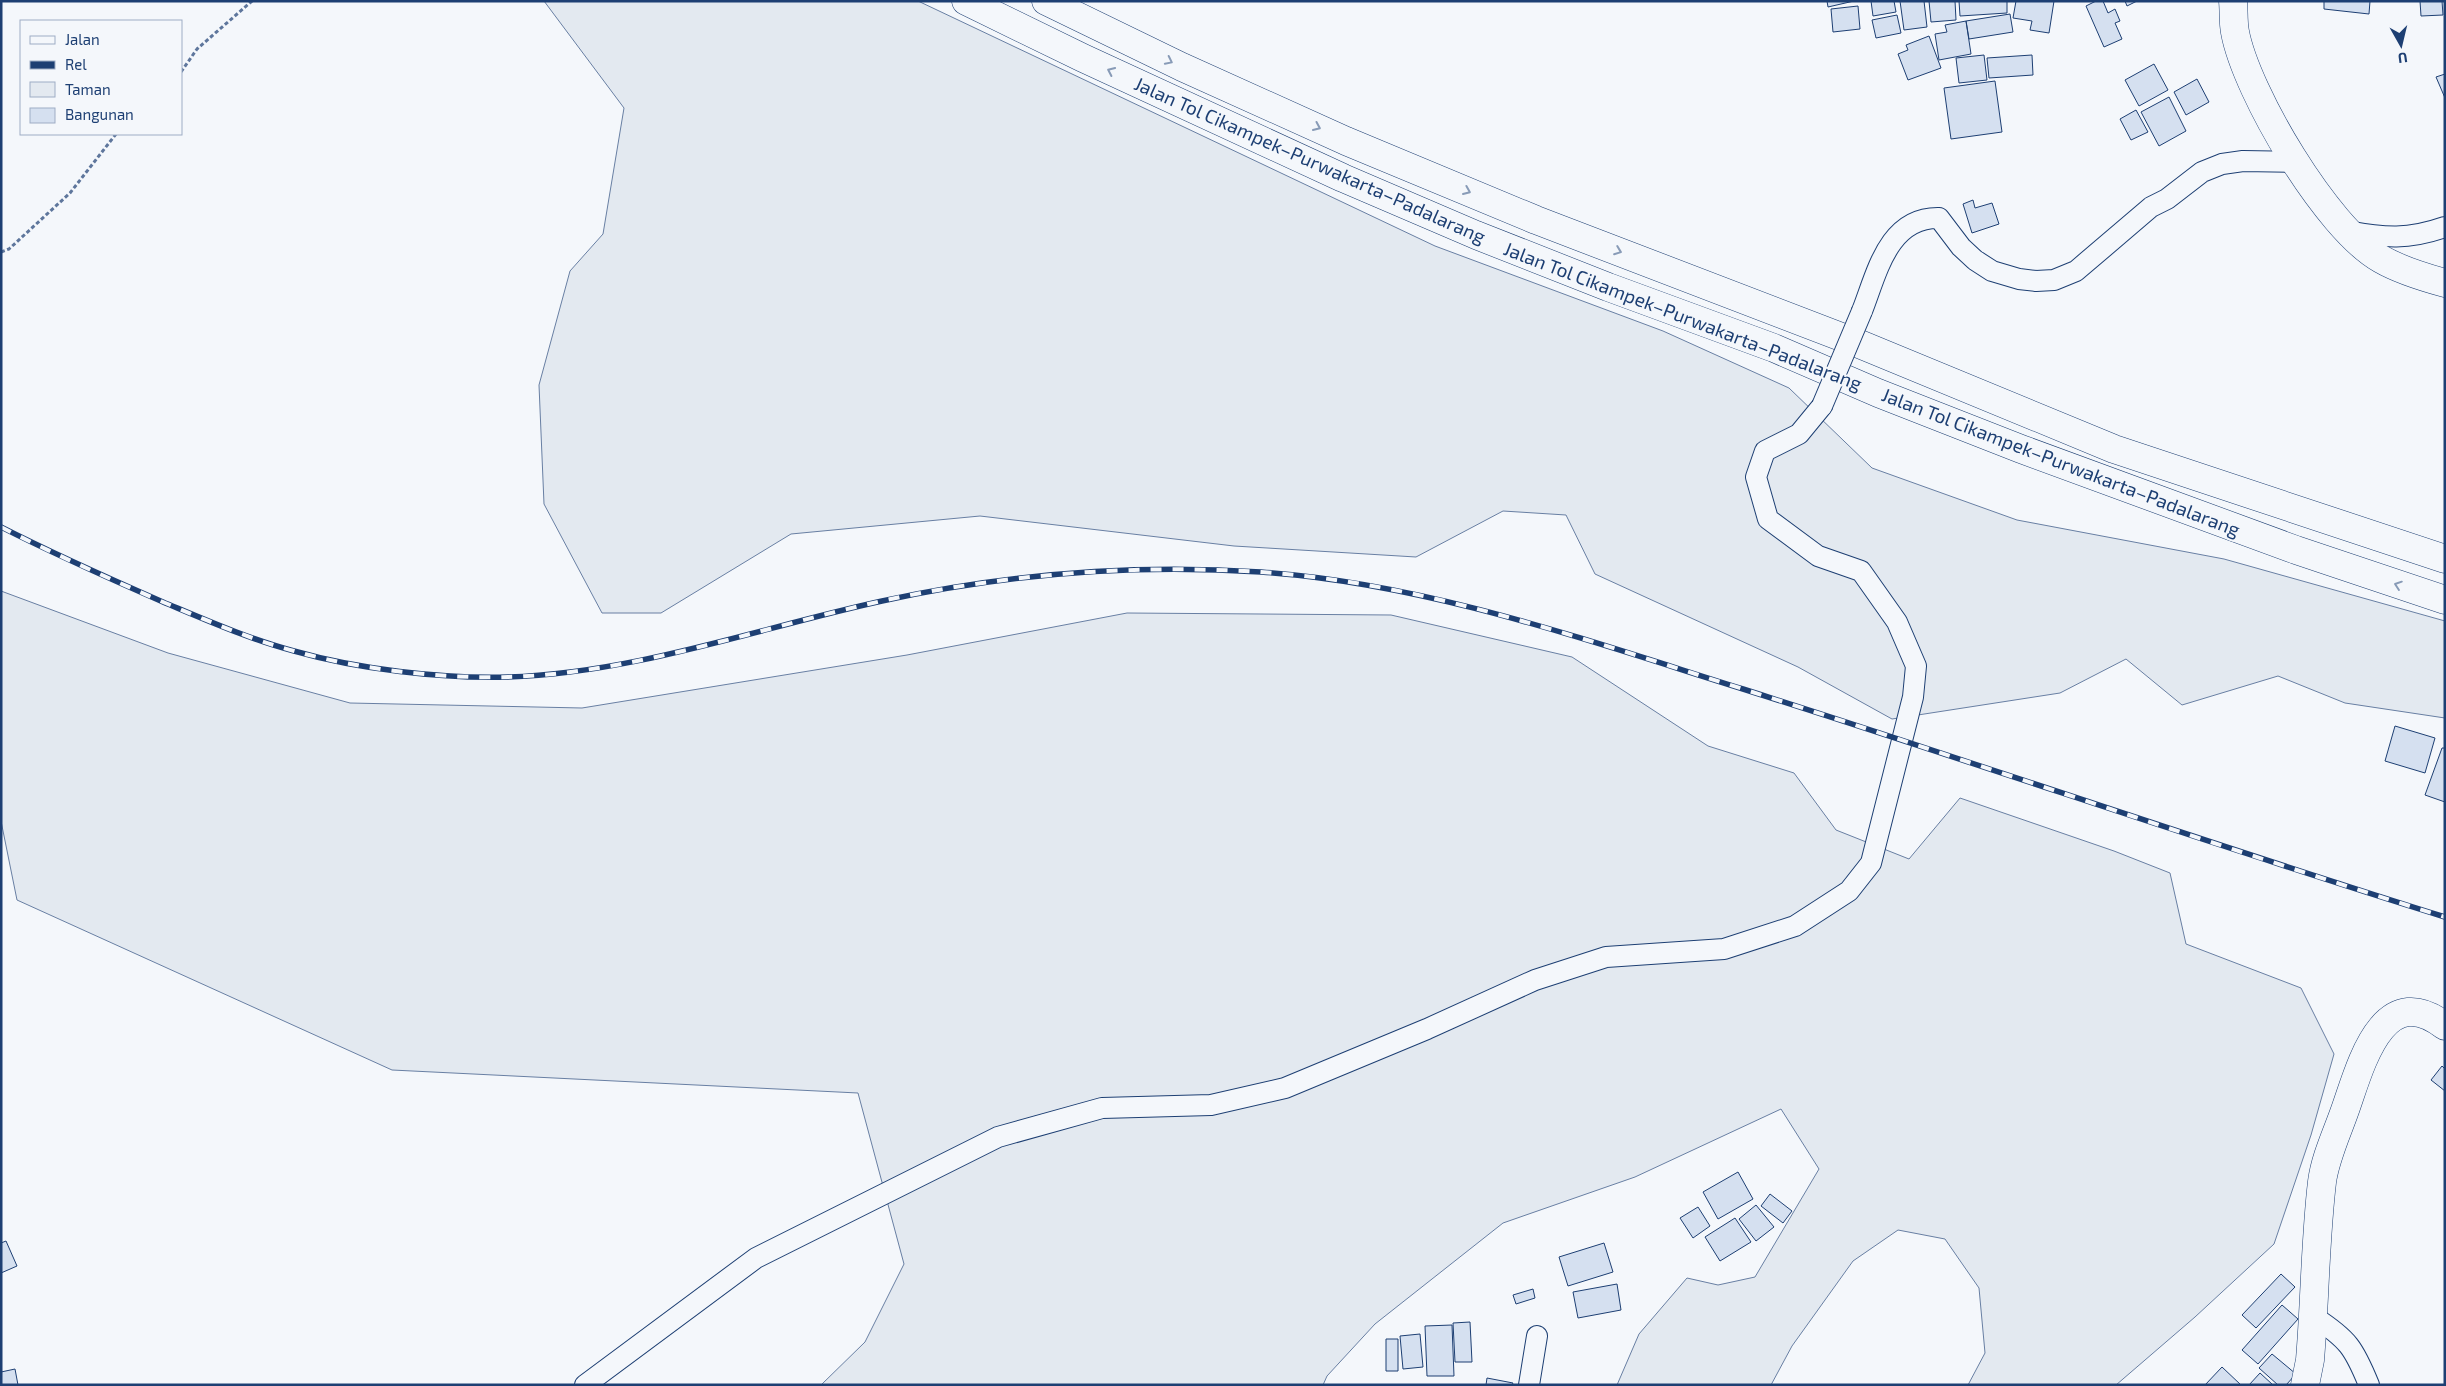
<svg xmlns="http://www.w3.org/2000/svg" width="2446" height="1386" viewBox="0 0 2446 1386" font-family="'Exo 2',sans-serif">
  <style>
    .green { fill: #e3e9f0; stroke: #687fa3 }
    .building { fill: #d5e0f0; stroke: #1d3f73 }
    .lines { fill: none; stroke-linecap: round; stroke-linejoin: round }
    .street-casing { stroke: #1d3f73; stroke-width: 22 }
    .secondary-casing { stroke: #1d3f73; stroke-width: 29 }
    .highway-casing { stroke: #1d3f73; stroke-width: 29 }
    .path { stroke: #5e769c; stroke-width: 3; stroke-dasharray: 4 2.5; stroke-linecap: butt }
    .street { stroke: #f4f7fb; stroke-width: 20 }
    .secondary { stroke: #f4f7fb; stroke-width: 28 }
    .highway { stroke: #f4f7fb; stroke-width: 28 }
    .rail-casing { stroke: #1d3f73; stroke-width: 5.5 }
    .rail { stroke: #f4f7fb; stroke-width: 4; stroke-dasharray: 11; stroke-linecap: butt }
    .street-bridge-casing { stroke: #1d3f73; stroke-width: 22; stroke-linecap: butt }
    .street-bridge { stroke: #f4f7fb; stroke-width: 20 }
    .oneway { stroke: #889bb7 }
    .labels { text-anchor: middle; stroke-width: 4; stroke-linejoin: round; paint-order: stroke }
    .street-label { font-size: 19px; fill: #1d3f73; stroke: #f4f7fb }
  </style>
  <rect width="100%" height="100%" fill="#f4f7fb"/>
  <path class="green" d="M 544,1 L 918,1 L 1435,246 L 1663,331 L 1789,388 L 1872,468 L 2017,520 L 2224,559 L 2445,621 L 2445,718 L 2345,703 L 2278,676 L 2182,705 L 2126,659 L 2060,693 L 1892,719 L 1798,667 L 1595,574 L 1566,515 L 1503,511 L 1416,557 L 1234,546 L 980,516 L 791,534 L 661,613 L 602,613 L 544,504 L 539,385 L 570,271 L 603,234 L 624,108 Z
    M 1,591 L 168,653 L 350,703 L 582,708 L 907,655 L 1127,613 L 1391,615 L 1572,657 L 1708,746 L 1794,773 L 1836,830 L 1909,859 L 1960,798 L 2114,851 L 2170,873 L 2186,944 L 2301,988 L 2334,1054 L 2311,1135 L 2274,1244 L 2195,1317 L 2116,1385 L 1968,1385 L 1985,1353 L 1979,1288 L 1945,1239 L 1898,1230 L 1853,1261 L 1792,1346 L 1771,1385 L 1617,1385 L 1639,1334 L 1687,1278 L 1718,1285 L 1755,1277 L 1819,1169 L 1781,1109 L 1635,1177 L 1503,1223 L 1375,1324 L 1327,1376 L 1323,1385 L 821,1385 L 865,1342 L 904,1264 L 858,1093 L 392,1070 L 17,900 L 1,821 Z"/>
  <path class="building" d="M 1827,1 L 1854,1 L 1828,7 Z
    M 1871,1 L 1894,1 L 1896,12 L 1873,16 Z
    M 1900,1 L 1924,1 L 1927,27 L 1904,30 Z
    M 1929,1 L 1955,1 L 1956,20 L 1931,22 Z
    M 1959,1 L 2007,1 L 2007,13 L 1960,16 Z
    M 2016,1 L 2054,1 L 2049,33 L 2030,30 L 2032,21 L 2013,18 Z
    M 2096,1 L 2103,1 L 2108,13 L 2115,9 L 2120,21 L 2115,23 L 2122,39 L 2104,47 L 2086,6 Z
    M 2125,1 L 2137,1 L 2127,6 Z
    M 2324,1 L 2370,1 L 2369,14 L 2324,9 Z
    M 2420,1 L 2442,1 L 2443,15 L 2421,16 Z
    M 1858,6 L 1860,29 L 1833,32 L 1831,9 Z
    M 2010,14 L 2013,32 L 1969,39 L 1966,21 Z
    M 1897,15 L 1901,33 L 1876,38 L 1872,20 Z
    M 1966,21 L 1971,54 L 1939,60 L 1935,34 L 1947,32 L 1945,25 Z
    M 1929,36 L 1941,68 L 1908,80 L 1898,54 L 1908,50 L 1906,45 Z
    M 1984,55 L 1987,80 L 1959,83 L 1956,58 Z
    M 2032,55 L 2033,75 L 1989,78 L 1987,58 Z
    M 2154,64 L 2168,90 L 2139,106 L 2125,80 Z
    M 2445,74 L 2445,98 L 2436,77 Z
    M 2197,79 L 2209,102 L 2186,115 L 2174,92 Z
    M 1995,81 L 2002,132 L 1951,139 L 1944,88 Z
    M 2169,97 L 2186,131 L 2159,146 L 2141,112 Z
    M 2136,110 L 2148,132 L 2131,140 L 2120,119 Z
    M 1973,200 L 1975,208 L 1992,203 L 1999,224 L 1972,233 L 1963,204 Z
    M 2395,726 L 2435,738 L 2425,773 L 2385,761 Z
    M 2442,748 L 2445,748 L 2445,802 L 2425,795 Z
    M 2442,1066 L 2445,1069 L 2445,1091 L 2431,1080 Z
    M 1738,1172 L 1753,1199 L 1718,1219 L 1703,1192 Z
    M 1770,1194 L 1792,1211 L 1783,1223 L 1761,1206 Z
    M 1756,1205 L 1774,1227 L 1756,1241 L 1739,1219 Z
    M 1698,1207 L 1710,1226 L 1693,1238 L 1680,1218 Z
    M 1735,1218 L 1751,1242 L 1720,1261 L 1705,1237 Z
    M 6,1241 L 17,1266 L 1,1273 L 1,1243 Z
    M 1604,1243 L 1613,1272 L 1568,1286 L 1559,1257 Z
    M 2281,1274 L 2295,1287 L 2256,1328 L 2242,1315 Z
    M 1617,1284 L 1621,1310 L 1578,1318 L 1573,1292 Z
    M 1533,1289 L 1535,1298 L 1516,1304 L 1513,1295 Z
    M 2282,1305 L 2298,1319 L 2258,1364 L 2242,1350 Z
    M 1470,1322 L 1472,1362 L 1455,1362 L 1453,1323 Z
    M 1452,1325 L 1454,1376 L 1427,1376 L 1425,1326 Z
    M 1420,1334 L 1423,1367 L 1403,1369 L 1400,1336 Z
    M 1386,1339 L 1398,1339 L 1398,1371 L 1386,1371 Z
    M 2272,1354 L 2296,1374 L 2286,1385 L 2278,1385 L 2259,1368 Z
    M 2222,1367 L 2241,1385 L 2205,1385 Z
    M 15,1369 L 18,1385 L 1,1385 L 1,1372 Z
    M 2260,1373 L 2273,1385 L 2249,1385 Z
    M 1487,1378 L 1513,1383 L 1512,1385 L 1486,1385 Z"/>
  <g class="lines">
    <defs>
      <path id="street" d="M 2347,231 C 2385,238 2408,240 2445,227
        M 1862,311 C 1877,273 1888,217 1939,218 L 1961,247 L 1975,260 L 1992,271 L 2019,279 L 2036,281 L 2054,280 L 2076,271 L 2151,207 L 2167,199 L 2202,172 L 2222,164 L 2243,161 L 2297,162
        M 2314,1317 C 2348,1339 2354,1348 2369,1385
        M 585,1385 L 756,1258 L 998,1137 L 1102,1108 L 1211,1105 L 1285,1088 L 1427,1029 L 1535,980 L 1606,957 L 1724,949 L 1795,926 L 1849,891 L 1871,863 L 1913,697 L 1916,666 L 1897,622 L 1861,571 L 1818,556 L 1768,519 L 1756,477 L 1765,451 L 1799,434 L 1822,406
        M 1529,1385 L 1537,1336"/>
      <path id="secondary" d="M 2233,1 C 2234,11 2233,22 2235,32 C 2246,92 2327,229 2381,259 C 2400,270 2423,277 2445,283
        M 2305,1385 L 2310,1360 C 2315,1301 2315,1241 2322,1182 C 2325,1158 2337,1133 2345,1110 C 2360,1068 2382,977 2445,1026"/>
      <path id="highway" d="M 966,1 L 1083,58 L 1343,178 L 1476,235 L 1608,287 L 1774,348 L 1878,393 L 2021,449 L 2296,550 L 2445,600
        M 1046,1 L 1182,67 L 1346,141 L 1536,220 L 1857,343 L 2114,449 L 2445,559"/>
    </defs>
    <use href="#street" class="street-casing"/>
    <use href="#secondary" class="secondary-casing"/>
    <use href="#highway" class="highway-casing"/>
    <path class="path" d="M 181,72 L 197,49 L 252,1
      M 1,252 L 9,249 L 70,193 L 116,134"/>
    <use href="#street" class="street"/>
    <use href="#secondary" class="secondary"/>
    <use href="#highway" class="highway"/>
    <defs>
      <path id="rail" d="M 1,527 C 54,554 108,578 163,602 C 206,620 249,639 294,651 C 357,669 442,679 508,677 C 636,673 758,628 882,601 C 1005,574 1135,564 1261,572 C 1426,583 1586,640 1743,689 C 1977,763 2210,844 2445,917"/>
    </defs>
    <use href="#rail" class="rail-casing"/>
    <use href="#rail" class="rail"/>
    <defs>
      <path id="street-bridge" d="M 1822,406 L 1862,311"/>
    </defs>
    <use href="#street-bridge" class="street-bridge-casing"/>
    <use href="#street-bridge" class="street-bridge"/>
  </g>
  <defs><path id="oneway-chevron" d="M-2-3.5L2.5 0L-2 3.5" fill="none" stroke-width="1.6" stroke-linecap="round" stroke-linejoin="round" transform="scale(1.25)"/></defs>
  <g class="oneway">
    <use href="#oneway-chevron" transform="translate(1169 61) rotate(26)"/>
    <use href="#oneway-chevron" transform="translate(1111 71) rotate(-155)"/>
    <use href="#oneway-chevron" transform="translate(1317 127) rotate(24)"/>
    <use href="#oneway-chevron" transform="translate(1467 191) rotate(23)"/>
    <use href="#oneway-chevron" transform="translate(1618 251) rotate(21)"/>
    <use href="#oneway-chevron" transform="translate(2398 585) rotate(-161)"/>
  </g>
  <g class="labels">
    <g class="street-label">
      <text transform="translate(1310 160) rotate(24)" y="7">Jalan Tol Cikampek–Purwakarta–Padalarang</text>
      <text transform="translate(1683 316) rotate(21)" y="7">Jalan Tol Cikampek–Purwakarta–Padalarang</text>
      <text transform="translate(2061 462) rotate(21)" y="7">Jalan Tol Cikampek–Purwakarta–Padalarang</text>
    </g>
  </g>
  <rect width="2446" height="1386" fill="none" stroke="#1d3f73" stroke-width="5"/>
  <rect x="20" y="20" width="162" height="115" fill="#f4f7fb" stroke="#9eadc5"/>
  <rect x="30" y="36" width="25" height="8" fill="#f4f7fb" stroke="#9eadc5"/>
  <text x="65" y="45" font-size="15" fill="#1d3f73">Jalan</text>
  <rect x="30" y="61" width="25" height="8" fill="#1d3f73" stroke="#9eadc5"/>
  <text x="65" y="70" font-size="15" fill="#1d3f73">Rel</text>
  <rect x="30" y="82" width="25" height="15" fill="#e3e9f0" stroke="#9eadc5"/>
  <text x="65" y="95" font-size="15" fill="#1d3f73">Taman</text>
  <rect x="30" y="108" width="25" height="15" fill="#d5e0f0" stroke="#9eadc5"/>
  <text x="65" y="120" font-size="15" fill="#1d3f73">Bangunan</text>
  <g transform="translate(2401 45) rotate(172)" stroke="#f4f7fb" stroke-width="4" paint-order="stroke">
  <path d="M0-4L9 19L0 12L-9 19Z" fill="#1d3f73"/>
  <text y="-8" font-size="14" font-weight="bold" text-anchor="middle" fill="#1d3f73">U</text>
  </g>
</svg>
